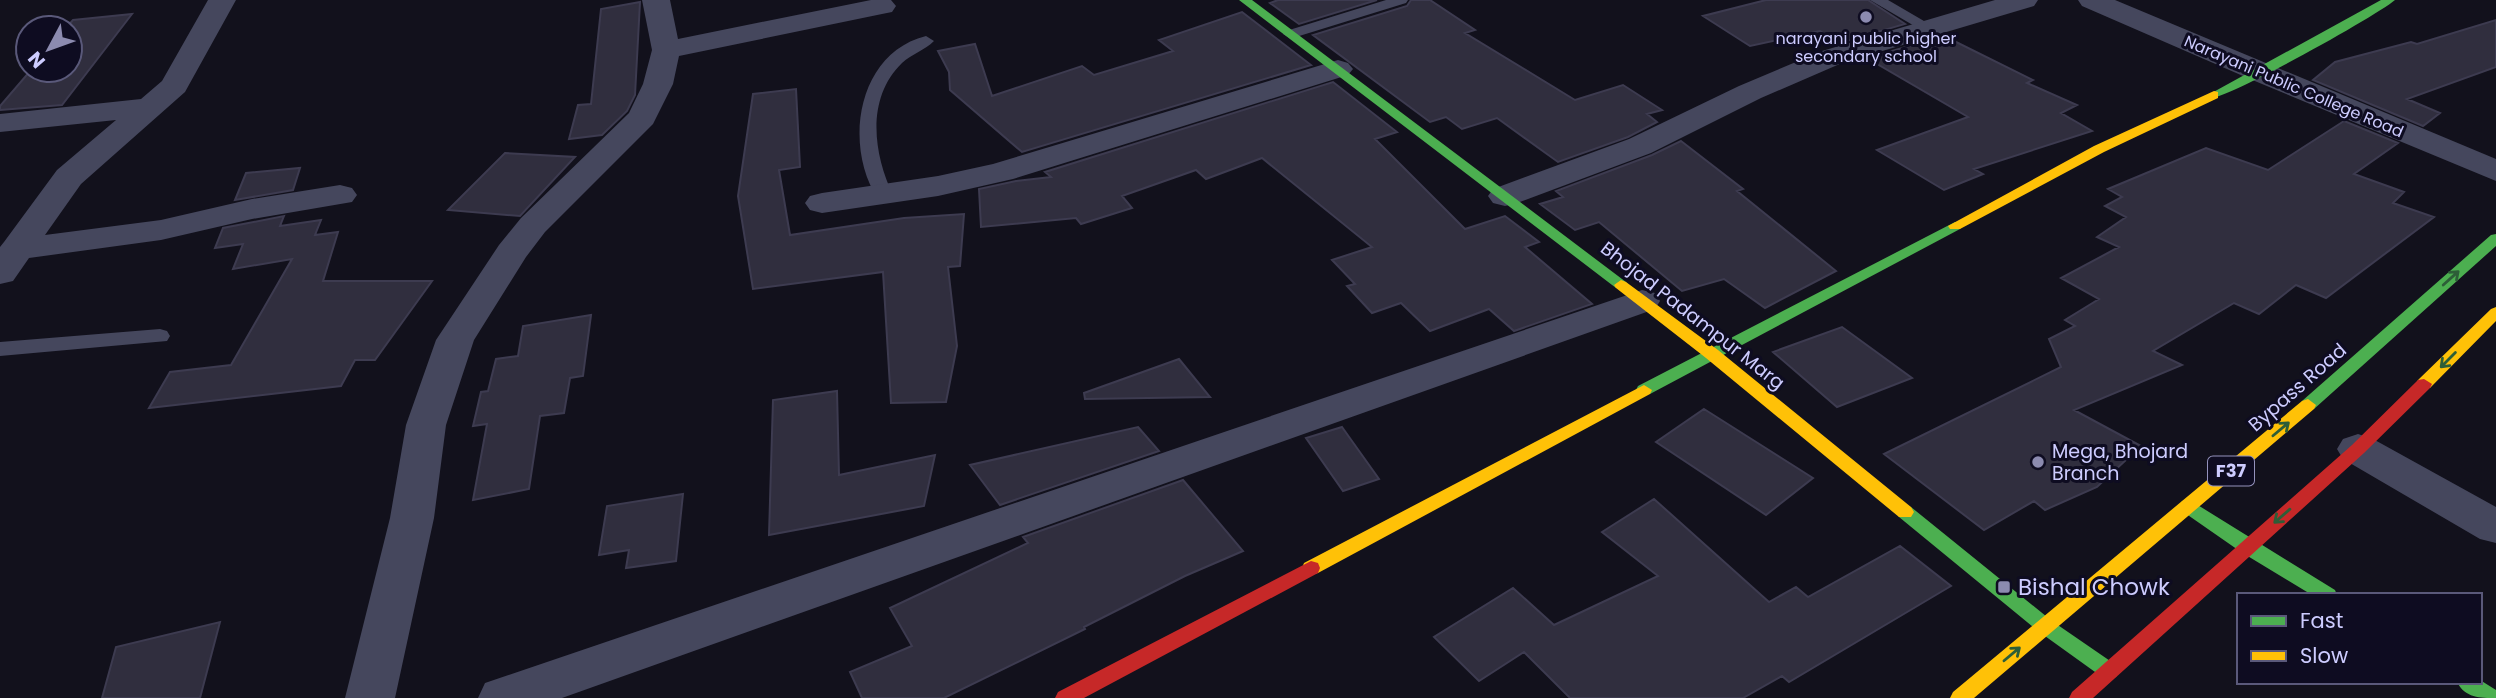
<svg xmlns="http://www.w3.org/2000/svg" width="2496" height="698" viewBox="0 0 2496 698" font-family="Poppins,sans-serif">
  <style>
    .building { fill: #302e3e; stroke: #3d3b50; stroke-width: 2 }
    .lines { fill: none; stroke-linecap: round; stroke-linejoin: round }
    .lane { fill: #45475d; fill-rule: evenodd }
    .street { fill: #45475d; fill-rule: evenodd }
    .fast { fill: #4caf50; fill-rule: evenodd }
    .slow { fill: #ffc107; fill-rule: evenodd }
    .jam { fill: #c62828; fill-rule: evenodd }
    .oneway { stroke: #2d5e38 }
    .poi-dot { fill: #8c8bb0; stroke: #0e0c21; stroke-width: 2.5 }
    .labels { text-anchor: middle; stroke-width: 6; stroke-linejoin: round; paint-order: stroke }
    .far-poi-label { font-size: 16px; fill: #cdccff; stroke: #0e0c21 }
    .far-street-label { font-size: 16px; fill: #cdccff; stroke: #0e0c21 }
    .shield { fill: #0e0c21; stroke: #9492bc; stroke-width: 2 }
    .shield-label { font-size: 18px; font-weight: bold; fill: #cdccff }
    .street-label { font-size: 19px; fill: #cdccff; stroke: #0e0c21 }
    .poi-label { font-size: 19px; fill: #cdccff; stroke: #0e0c21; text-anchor: start }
    .near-poi-label { font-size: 23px; fill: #cdccff; stroke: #0e0c21; text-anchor: start }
  </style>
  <rect width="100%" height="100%" fill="#12111c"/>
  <path class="building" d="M 1278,0 L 1377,0 L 1299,24 L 1270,3 Z
    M 1411,0 L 1430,0 L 1475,30 L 1465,33 L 1575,100 L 1623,85 L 1662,110 L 1647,114 L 1657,122 L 1628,137 L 1558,162 L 1497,118 L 1462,129 L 1446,117 L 1430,122 L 1313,35 L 1407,6 Z
    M 1766,0 L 1868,0 L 1905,24 L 1840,43 L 1820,31 L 1750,46 L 1703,16 Z
    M 640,2 L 635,95 L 627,111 L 602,135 L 569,139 L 578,105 L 591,104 L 601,9 Z
    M 1242,12 L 1311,65 L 1022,152 L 950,90 L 949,72 L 938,51 L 975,44 L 992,96 L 1082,66 L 1094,75 L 1173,51 L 1159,40 Z
    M 132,14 L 62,105 L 0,110 L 0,106 L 31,70 L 70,70 L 70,28 L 66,28 L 73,20 Z
    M 2496,20 L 2496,67 L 2407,99 L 2440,113 L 2423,126 L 2313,80 L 2335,62 L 2411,42 L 2417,44 Z
    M 1944,36 L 2033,80 L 2027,83 L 2077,105 L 2061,113 L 2092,131 L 1974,169 L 1983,174 L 1944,190 L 1877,150 L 1968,117 L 1867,58 Z
    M 1333,82 L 1397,132 L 1375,139 L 1465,229 L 1505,216 L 1539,242 L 1525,247 L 1592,304 L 1514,331 L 1489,309 L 1430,331 L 1401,303 L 1372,313 L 1347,286 L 1355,284 L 1332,260 L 1372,247 L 1262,158 L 1206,179 L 1196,170 L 1122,196 L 1132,208 L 1081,224 L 1076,218 L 981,227 L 979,189 L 1016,181 L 1051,177 L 1045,172 Z
    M 796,89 L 800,167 L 779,170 L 790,235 L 904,218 L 964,214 L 960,266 L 948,267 L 957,346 L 946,402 L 891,403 L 883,272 L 753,289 L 738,196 L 753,94 Z
    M 2344,121 L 2398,143 L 2354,174 L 2404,192 L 2393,203 L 2434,217 L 2326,298 L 2296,285 L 2259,314 L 2234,303 L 2153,351 L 2182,365 L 2074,410 L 2141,446 L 2097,487 L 2045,510 L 2034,501 L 1984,530 L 1884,454 L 2061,367 L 2049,339 L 2075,326 L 2065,320 L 2099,299 L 2061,278 L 2119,247 L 2097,237 L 2126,217 L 2105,206 L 2122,197 L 2108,189 L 2206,148 L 2268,170 Z
    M 1681,141 L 1743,189 L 1737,191 L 1836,271 L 1765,308 L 1724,279 L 1682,291 L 1599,222 L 1575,230 L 1540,204 L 1563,197 L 1556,191 L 1652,155 Z
    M 505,153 L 575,157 L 520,216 L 448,210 Z
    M 300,168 L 293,190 L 235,200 L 246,173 Z
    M 284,216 L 280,226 L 321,220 L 315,235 L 338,232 L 323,281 L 432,281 L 375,360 L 355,360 L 341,386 L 149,408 L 170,372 L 231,365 L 292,259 L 233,269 L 243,244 L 215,248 L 223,228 Z
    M 591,315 L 583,376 L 570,378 L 564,413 L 540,416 L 529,489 L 473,500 L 487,424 L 473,426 L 481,392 L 488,391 L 496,359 L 518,356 L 523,326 Z
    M 1842,327 L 1912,378 L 1837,407 L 1773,352 Z
    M 1179,359 L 1210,397 L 1085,399 L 1084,393 Z
    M 837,391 L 839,475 L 935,455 L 924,506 L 769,535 L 773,400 Z
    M 1704,409 L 1813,478 L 1766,515 L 1656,442 Z
    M 1138,427 L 1159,451 L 1000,505 L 970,465 Z
    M 1342,427 L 1379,479 L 1343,491 L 1306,438 Z
    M 1183,480 L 1243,551 L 1185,576 L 1084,627 L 1085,629 L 944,698 L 862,698 L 850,672 L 912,646 L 890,608 L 1028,543 L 1023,537 Z
    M 683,494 L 676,561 L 626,568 L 629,550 L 599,555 L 607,506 Z
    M 1654,499 L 1769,602 L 1796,587 L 1808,597 L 1900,546 L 1951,586 L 1789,682 L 1782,676 L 1743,698 L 1570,698 L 1524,652 L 1479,681 L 1434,637 L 1513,588 L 1554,625 L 1658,576 L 1602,532 Z
    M 220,622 L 200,698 L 102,698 L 116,647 Z"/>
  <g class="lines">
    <path class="lane" d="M 1386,0 L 1408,0 L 1406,3 L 1296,37 L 1291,39 L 1283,34 L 1286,31 Z
      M 1870,0 L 1888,0 L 1936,28 L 1933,31 L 1923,31 Z
      M 926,36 L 934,41 C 925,50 912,54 902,63 C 866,98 873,153 893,195 L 884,200 L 878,199 C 843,146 857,53 926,36 Z
      M 160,329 L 167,331 L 170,336 L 167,341 L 0,356 L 0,342 Z"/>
    <path class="street" d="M 208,0 L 236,0 L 185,92 L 81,184 L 45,235 L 161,220 L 252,199 L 340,185 L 352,188 L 357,195 L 352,202 L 252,219 L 161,240 L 29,258 L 13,281 L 0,284 L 0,247 L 4,242 L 57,170 L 116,120 L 0,132 L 0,114 L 141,99 L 162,81 Z
      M 642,0 L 670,0 L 678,39 L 871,0 L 891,0 L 896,6 L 892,12 L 882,14 L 679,56 L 673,84 L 653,124 L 545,232 L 526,257 L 474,340 L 446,425 L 434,518 L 395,698 L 345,698 L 390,518 L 406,425 L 436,340 L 499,245 L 521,218 L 629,113 L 643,84 L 652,50 Z
      M 1995,0 L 2038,0 L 2034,6 L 1842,63 L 1761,98 L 1651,153 L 1517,203 L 1505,206 L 1493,203 L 1488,196 L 1493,189 L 1629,139 L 1739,86 L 1822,51 Z
      M 2078,0 L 2115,0 L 2496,159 L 2496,181 L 2250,79 L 2082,6 Z
      M 1338,60 L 1348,63 L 1353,69 L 1348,75 L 1013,179 L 938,196 L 822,213 L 810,210 L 805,203 L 810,196 L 822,193 L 938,176 L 993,164 Z
      M 1642,290 L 1655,293 L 1660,301 L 1655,309 L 562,698 L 478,698 L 485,683 Z
      M 2358,434 L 2373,439 L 2496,507 L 2496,543 L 2480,539 L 2343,459 L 2337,449 L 2343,439 Z"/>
    <path class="fast" d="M 1239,0 L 1252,0 L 1626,282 L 1628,285 L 1626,288 L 1616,288 Z
      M 2381,0 L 2395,0 C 2378,15 2226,100 2210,98 L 2208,95 Z
      M 1955,222 L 1960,223 L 1962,226 L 1960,229 L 1650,394 L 1638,394 L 1636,390 L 1638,386 Z
      M 2496,234 L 2496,246 L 2314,409 L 2302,409 L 2300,405 L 2302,401 L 2491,235 Z
      M 2188,499 L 2335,590 L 2337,595 L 2312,595 L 2241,552 L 2182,511 L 2179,506 L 2182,501 Z
      M 1905,505 L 1911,507 L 2052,621 L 2116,665 L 2119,671 L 2116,677 L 2109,679 L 2102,677 L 2038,631 L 1899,517 L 1896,512 L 1899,507 Z
      M 2480,680 L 2496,690 L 2496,698 C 2480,698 2465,698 2457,682 L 2480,682 Z"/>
    <path class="slow" d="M 2214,91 L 2218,92 L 2218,98 L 2104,152 L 1960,229 L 1950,229 L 1948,226 L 2094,146 Z
      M 1621,280 L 1626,282 L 1718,350 L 1911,507 L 1914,512 L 1911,517 L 1899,517 L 1706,358 L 1616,288 L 1614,285 Z
      M 2496,307 L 2496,321 L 2430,388 L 2418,388 L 2416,384 L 2418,380 L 2491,309 Z
      M 1644,385 L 1652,390 L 1650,394 L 1318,573 L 1311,575 L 1304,573 L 1302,568 L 1304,563 Z
      M 2308,399 L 2316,405 L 2314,409 L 1974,698 L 1950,698 L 1953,692 L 2302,401 Z"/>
    <path class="jam" d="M 2424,379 L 2432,384 L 2430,388 L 2364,453 L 2093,698 L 2069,698 L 2072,692 L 2352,445 L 2418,380 Z
      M 1311,561 L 1318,563 L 1320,568 L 1318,573 L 1084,698 L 1055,698 L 1058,692 Z"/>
  </g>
  <defs><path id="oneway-shaft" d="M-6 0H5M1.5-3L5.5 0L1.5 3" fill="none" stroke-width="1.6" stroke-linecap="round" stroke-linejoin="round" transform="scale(1.75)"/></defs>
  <g class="oneway">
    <use href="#oneway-shaft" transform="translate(2451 278) rotate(-42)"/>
    <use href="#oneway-shaft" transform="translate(2448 360) rotate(135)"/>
    <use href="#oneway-shaft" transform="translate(2281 429) rotate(-40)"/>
    <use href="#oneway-shaft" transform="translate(2282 516) rotate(139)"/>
    <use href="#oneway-shaft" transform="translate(2012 654) rotate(-40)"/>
  </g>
  <g class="poi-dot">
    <circle cx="1866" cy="17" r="7"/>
    <circle cx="2038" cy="462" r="7"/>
    <rect x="1997" y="580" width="14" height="14" rx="3.5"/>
  </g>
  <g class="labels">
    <g class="far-poi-label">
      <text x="1866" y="44">narayani public higher<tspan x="1866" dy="18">secondary school</tspan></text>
    </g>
    <g class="far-street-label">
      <text transform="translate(2294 86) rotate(23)" y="6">Narayani Public College Road</text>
    </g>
    <rect class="shield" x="2208" y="456.5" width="46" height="29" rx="5"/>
    <g class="shield-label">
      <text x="2231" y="477">F37</text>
    </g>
    <g class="street-label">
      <text transform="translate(1693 315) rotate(38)" y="7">Bhojad Padampur Marg</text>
      <text transform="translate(2297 387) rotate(-41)" y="7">Bypass Road</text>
    </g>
    <g class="poi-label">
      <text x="2052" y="458">Mega, Bhojard<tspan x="2052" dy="22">Branch</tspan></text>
    </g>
    <g class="near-poi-label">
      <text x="2018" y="595">Bishal Chowk</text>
    </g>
  </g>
  <rect x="2237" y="593" width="245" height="91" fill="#0e0c21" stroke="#5a597a" stroke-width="2"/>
  <rect x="2251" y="616" width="35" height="10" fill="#4caf50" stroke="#5a597a" stroke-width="2"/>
  <text x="2300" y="628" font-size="21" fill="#cdccff">Fast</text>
  <rect x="2251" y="651" width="35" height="10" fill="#ffc107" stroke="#5a597a" stroke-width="2"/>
  <text x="2300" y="663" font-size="21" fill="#cdccff">Slow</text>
  <g transform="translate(49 49) rotate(229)"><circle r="33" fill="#0e0c21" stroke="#5a597a" stroke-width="2"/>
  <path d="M0-5L12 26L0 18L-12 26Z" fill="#8c8bb0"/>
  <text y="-10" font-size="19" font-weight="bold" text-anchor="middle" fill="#cdccff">N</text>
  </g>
</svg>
